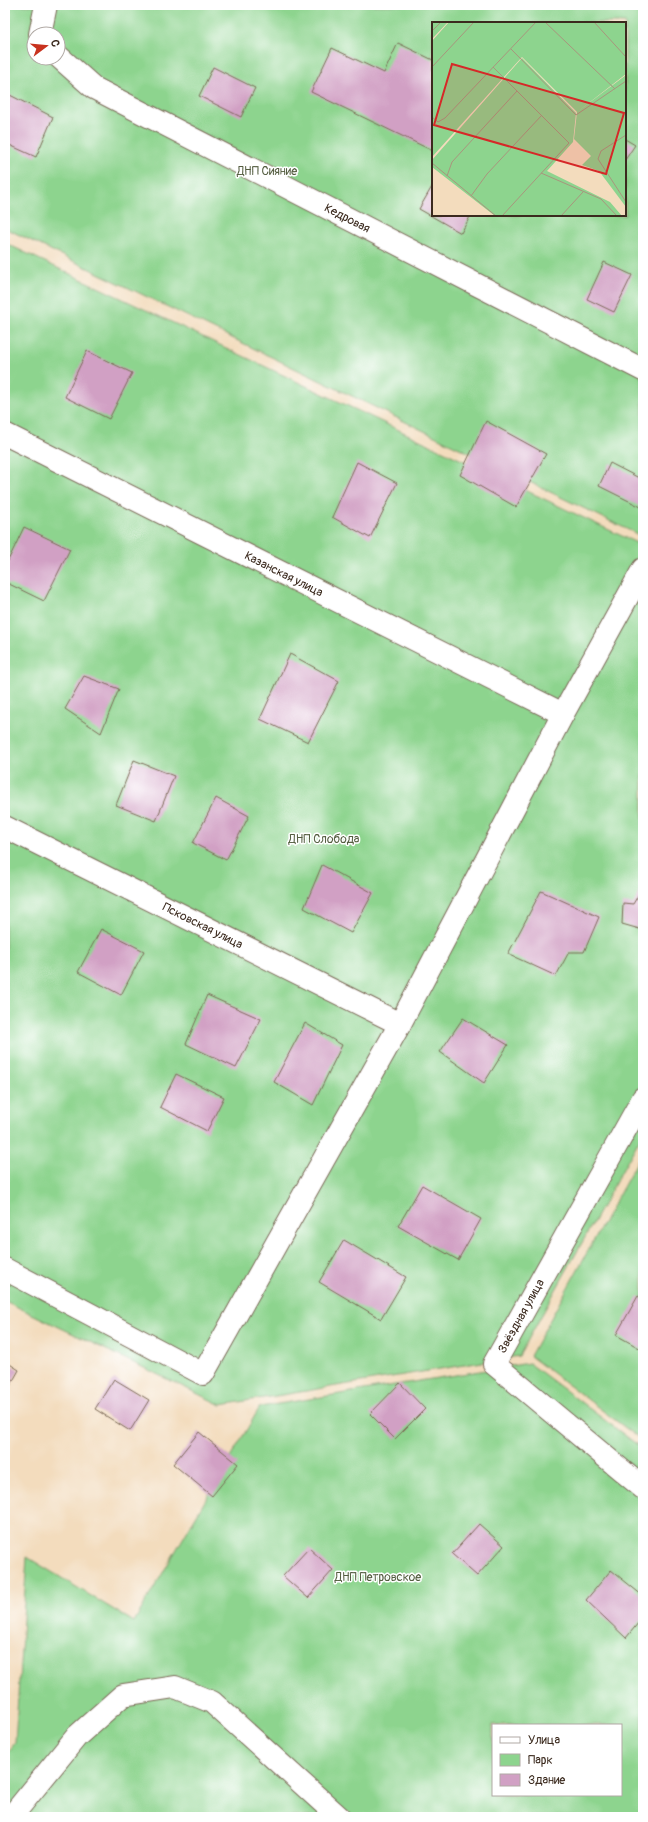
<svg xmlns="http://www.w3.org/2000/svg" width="648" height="1822" viewBox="0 0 648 1822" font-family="Pangolin,sans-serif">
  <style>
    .green { fill: #8dd48e; stroke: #647f56; fill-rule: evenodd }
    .building { fill: #d1a0c4 }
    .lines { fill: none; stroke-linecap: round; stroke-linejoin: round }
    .minor-casing { stroke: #7b6856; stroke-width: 24 }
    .minor { stroke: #fff; stroke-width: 22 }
    .labels { text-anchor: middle; stroke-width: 3; stroke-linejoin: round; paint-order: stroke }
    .park-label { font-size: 12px; fill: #545d40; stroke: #fff }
    .street-label { font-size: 12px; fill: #3b2a1e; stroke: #fff }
    .inset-road { fill: none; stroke: #a9957d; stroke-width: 1 }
    .view { fill: #d62828; fill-opacity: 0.15; stroke: #d62828; stroke-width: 2 }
    .inset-edge { fill: none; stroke: #3b2a1e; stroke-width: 2 }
  </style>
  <rect width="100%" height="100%" fill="#fff"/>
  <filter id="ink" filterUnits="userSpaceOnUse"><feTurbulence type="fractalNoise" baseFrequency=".025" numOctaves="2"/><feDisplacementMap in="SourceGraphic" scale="8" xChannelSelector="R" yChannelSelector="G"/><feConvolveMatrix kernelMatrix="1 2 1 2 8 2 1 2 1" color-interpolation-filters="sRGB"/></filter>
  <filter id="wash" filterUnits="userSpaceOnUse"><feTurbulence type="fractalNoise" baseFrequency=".012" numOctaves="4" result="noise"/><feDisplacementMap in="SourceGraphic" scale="16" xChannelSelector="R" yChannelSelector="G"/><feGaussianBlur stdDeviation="0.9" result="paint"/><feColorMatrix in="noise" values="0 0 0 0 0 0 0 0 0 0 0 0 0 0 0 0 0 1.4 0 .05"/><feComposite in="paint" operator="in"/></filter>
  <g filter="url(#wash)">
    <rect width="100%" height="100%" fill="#f3dcbd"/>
    <path class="green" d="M 5,5 L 643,5 L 643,537 L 5,228 ZM 433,23 L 625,23 L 625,215 L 433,215 ZM 34,34 L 58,34 L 58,58 L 34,58 Z
      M 5,243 L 643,546 L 643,1133 L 519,1356 L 221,1405 L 5,1301 Z
      M 643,1151 L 643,1441 L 530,1356 Z
      M 529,1363 L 643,1449 L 643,1817 L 5,1817 L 5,1756 L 15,1743 L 27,1557 L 134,1622 L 260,1407 ZM 493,1725 L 621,1725 L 621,1795 L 493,1795 Z"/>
    <g id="blocks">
      <path class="building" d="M 398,43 L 433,60 L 433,151 L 311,92 L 332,48 L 384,73 Z
        M 213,67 L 255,88 L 241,117 L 199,96 Z
        M 6,93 L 53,117 L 36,157 L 5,143 Z
        M 625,139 L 635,145 L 625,160 Z
        M 433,185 L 433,215 L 471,215 L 461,233 L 419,209 Z
        M 604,262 L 632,275 L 614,312 L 587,299 Z
        M 87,351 L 132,373 L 109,419 L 65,397 Z
        M 486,421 L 546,454 L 516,507 L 460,475 Z
        M 357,462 L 397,483 L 370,538 L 332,517 Z
        M 610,463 L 643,480 L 643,504 L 641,507 L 599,486 Z
        M 24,527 L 70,549 L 44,601 L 5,582 L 5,567 Z
        M 290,654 L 339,681 L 308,742 L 260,719 Z
        M 84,676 L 119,689 L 101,733 L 65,709 Z
        M 134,760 L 174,776 L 156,821 L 116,805 Z
        M 216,798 L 249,816 L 226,860 L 193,843 Z
        M 322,865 L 373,893 L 351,933 L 304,908 Z
        M 643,887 L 643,930 L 622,924 L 623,903 L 633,904 Z
        M 541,891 L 599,917 L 584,952 L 569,952 L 556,976 L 508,954 Z
        M 101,929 L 144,951 L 121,995 L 78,972 Z
        M 207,995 L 261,1019 L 236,1068 L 186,1044 Z
        M 463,1018 L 508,1045 L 484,1083 L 440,1052 Z
        M 305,1023 L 342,1045 L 313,1105 L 274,1082 Z
        M 176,1074 L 224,1097 L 207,1131 L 160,1107 Z
        M 422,1185 L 481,1219 L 458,1260 L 398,1226 Z
        M 344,1240 L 406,1277 L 381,1319 L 319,1282 Z
        M 638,1296 L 643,1299 L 643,1350 L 616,1335 Z
        M 5,1361 L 19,1370 L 5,1395 Z
        M 114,1379 L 149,1400 L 130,1431 L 95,1409 Z
        M 400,1383 L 425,1409 L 395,1439 L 370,1414 Z
        M 199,1432 L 238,1464 L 212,1496 L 173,1464 Z
        M 479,1524 L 504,1546 L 477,1576 L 452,1554 Z
        M 309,1548 L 333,1570 L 308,1598 L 283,1576 Z
        M 611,1570 L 643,1596 L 643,1617 L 626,1638 L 586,1600 Z"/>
    </g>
  </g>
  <g filter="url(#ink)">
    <use href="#blocks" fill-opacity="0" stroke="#7b6856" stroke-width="1"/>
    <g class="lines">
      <defs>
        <g id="minor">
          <path d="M 40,34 L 46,5"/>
          <path id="s1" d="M 58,56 L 94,88 L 643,370"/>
          <path id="s2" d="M 5,434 L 563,714"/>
          <path id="s3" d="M 5,827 L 400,1024"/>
          <path d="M 643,1098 L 494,1364 L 643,1488"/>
          <path d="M 5,1269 L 203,1374 L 400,1024 L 563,714 L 643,569"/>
          <path d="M 11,1817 L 77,1736 L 123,1695 L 175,1687 L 212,1702 L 339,1817"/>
        </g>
      </defs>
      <use href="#minor" class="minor-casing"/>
      <use href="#minor" class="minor"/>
    </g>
  </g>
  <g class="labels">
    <g class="park-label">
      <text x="267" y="175">ДНП Сияние</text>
      <text x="324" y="843">ДНП Слобода</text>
      <text x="378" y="1581">ДНП Петровское</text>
    </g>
    <g class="street-label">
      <text dy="4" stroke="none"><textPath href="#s1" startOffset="333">Кедровая</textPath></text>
      <text dy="4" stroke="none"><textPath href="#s2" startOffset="312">Казанская улица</textPath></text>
      <text dy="4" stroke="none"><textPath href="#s3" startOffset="221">Псковская улица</textPath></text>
      <text transform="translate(521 1316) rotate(-61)" y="4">Звёздная улица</text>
    </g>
  </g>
  <g transform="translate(432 22)">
    <rect width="194" height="194" fill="#f3dcbd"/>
    <path d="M 0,0 L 16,0 L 0,17 ZM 17,0 L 192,0 L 194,3 L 194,52 L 145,90 L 90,35 L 0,135 L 0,19 ZM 90,36 L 144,91 L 141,120 L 115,149 L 178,180 L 190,194 L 63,194 L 0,145 L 0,138 ZM 194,53 L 194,185 L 167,149 L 150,143 L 159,134 L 142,117 L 145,90 Z" fill="#8dd48e"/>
    <path class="inset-road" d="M 113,0 L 183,67M 162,0 L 194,35M 0,9 L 9,0M 79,27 L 144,93 L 194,59M 0,45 L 42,0M 61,45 L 137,121 L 70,194M 0,95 L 6,100 L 13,96 L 104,0M 194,113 L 169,129 L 166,137 L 194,180M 0,141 L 64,194M 109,151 L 169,177 L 185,194M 15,154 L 20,140 L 85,69M 39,174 L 55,152 L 110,93M 129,194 L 151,170"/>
    <path class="view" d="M 20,42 L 192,91 L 174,152 L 2,103 Z"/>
    <rect width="194" height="194" class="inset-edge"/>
  </g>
  <rect width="648" height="1822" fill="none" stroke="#fff" stroke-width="20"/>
  <rect x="492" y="1724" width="130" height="72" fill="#ffffff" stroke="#b1aaa5"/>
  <rect x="500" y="1737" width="20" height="6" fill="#ffffff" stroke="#b1aaa5"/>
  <text x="528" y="1744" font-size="12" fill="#3b2a1e">Улица</text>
  <rect x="500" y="1754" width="20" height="12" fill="#8dd48e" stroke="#b1aaa5"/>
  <text x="528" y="1764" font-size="12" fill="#3b2a1e">Парк</text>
  <rect x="500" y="1774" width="20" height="12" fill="#d1a0c4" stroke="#b1aaa5"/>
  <text x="528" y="1784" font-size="12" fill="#3b2a1e">Здание</text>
  <g transform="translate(46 46) rotate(74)"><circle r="19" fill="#ffffff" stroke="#b1aaa5"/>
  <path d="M0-3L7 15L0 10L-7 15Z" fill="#c8321e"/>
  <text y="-6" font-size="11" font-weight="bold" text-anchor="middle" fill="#3b2a1e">С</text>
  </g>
</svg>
